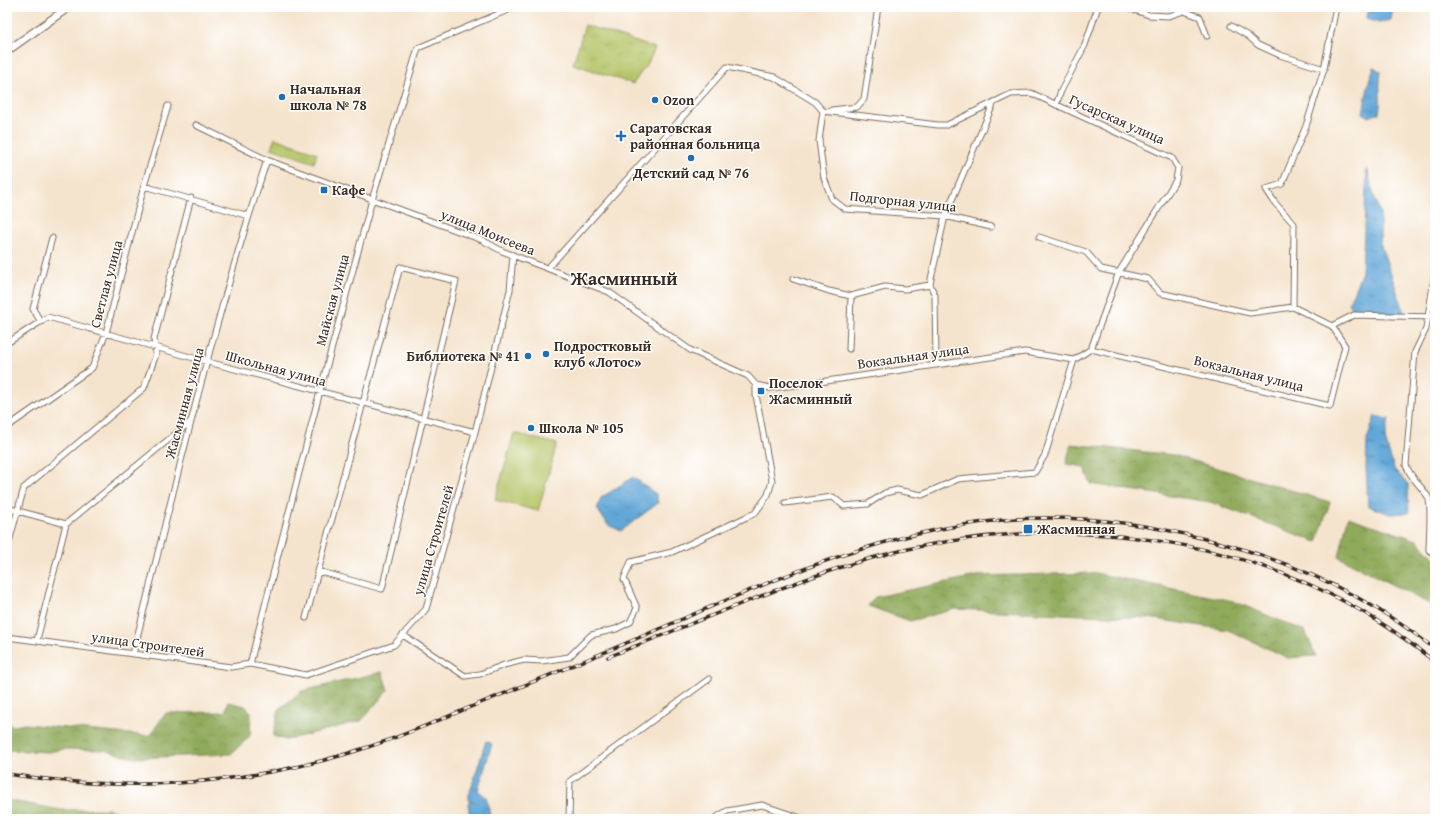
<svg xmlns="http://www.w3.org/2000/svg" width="1442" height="826" viewBox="0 0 1442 826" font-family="'Gentium Book Plus',serif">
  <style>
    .green { fill: #b5c567; stroke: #787842 }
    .forest { fill: url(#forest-crowns); stroke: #666a3d }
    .park { fill: url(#park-tufts); stroke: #787842 }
    .water { fill: url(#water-ripples); stroke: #4f687b }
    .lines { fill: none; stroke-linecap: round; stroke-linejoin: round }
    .street-casing { stroke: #7c6b5b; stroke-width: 7 }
    .secondary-casing { stroke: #7c6b5b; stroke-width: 9 }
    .street { stroke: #fff; stroke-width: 5 }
    .secondary { stroke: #fff; stroke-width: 7 }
    .rail-casing { stroke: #3b2a1e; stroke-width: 3.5 }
    .rail { stroke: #fff; stroke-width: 2; stroke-dasharray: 6; stroke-linecap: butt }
    .poi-dot { fill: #1f6fb2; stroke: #fff; stroke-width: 1.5 }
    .labels { text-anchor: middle; stroke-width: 3; stroke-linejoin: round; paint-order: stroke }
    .poi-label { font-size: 14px; font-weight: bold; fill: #3b2a1e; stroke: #fff; text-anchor: start }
    .street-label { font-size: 14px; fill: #3b2a1e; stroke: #fff }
    .district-label { font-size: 18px; font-weight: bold; fill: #3b2a1e; stroke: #fff }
  </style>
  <defs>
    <pattern id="forest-crowns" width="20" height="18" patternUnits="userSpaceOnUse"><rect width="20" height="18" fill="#90aa5c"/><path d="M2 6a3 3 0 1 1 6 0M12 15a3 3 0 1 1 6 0" fill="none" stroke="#778b4b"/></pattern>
    <pattern id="park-tufts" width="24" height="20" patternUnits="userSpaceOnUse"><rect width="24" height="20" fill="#b5c567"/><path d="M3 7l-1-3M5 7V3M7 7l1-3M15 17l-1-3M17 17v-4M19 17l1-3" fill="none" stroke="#9da959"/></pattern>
    <pattern id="water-ripples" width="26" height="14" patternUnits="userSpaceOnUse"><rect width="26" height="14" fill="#63a7d8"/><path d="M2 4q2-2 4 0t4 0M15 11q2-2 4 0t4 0" fill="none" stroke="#5388af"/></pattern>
  </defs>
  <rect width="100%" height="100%" fill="#fff"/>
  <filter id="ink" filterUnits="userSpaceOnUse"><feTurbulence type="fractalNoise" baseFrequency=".025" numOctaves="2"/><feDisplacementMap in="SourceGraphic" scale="8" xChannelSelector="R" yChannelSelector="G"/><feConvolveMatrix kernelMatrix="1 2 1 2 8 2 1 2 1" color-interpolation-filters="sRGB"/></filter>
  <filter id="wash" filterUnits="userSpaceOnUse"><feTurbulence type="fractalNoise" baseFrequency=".012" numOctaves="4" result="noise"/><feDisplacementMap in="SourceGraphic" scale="16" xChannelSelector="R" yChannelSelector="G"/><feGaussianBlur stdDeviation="0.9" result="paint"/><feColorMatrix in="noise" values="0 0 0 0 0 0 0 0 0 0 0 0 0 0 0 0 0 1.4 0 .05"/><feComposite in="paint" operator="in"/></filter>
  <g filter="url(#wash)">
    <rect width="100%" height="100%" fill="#f5e4cd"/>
    <path class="green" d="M 514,433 L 557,444 L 538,511 L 495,500 Z"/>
    <path class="forest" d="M 1071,444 L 1174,455 L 1330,502 L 1317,542 L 1210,502 L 1091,484 L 1084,467 L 1066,464 Z
      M 1348,517 L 1417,540 L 1435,558 L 1435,607 L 1339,557 Z
      M 1095,573 L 1233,601 L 1305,631 L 1316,656 L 1288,658 L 1228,630 L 1148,618 L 955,609 L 910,621 L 868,606 L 875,597 L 976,576 Z
      M 382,672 L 388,690 L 361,721 L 286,740 L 273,736 L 279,709 L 302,691 Z
      M 228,702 L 245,706 L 251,712 L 250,736 L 231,754 L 133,758 L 105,750 L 64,749 L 48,752 L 7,750 L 7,724 L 14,726 L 25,724 L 149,736 L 166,713 L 225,712 Z
      M 7,800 L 61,810 L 109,809 L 135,819 L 7,819 Z"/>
    <path class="park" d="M 585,25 L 655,48 L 649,61 L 633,84 L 573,64 Z
      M 275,138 L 317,153 L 314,163 L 271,148 Z"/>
    <path class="water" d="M 1370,7 L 1393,7 L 1391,20 L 1379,23 L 1366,19 Z
      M 1374,67 L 1381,72 C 1378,86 1382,99 1379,113 L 1368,117 L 1363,113 L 1369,82 Z
      M 1367,168 L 1373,193 L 1380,213 L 1380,243 L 1404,312 L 1385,315 L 1353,310 L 1349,303 L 1362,272 Z
      M 1375,416 L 1389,419 L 1385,439 L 1394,469 L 1408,484 L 1409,513 L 1390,514 L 1368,506 L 1366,468 L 1367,440 Z
      M 633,477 L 656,494 L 658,503 L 621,531 L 608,525 L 597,509 L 601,498 Z
      M 486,741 L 492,744 L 478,790 L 486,797 L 491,819 L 469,819 L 469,795 Z"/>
  </g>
  <g filter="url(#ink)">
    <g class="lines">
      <defs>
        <path id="street" d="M 1126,7 L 1149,15 L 1169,16 L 1184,11 L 1200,17 L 1207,36
          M 1231,26 L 1248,36 L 1258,45 L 1280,55 L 1324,69
          M 1056,105 L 1061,91 L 1085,45 L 1098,7
          M 832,110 L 857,107 L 864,99 L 878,7
          M 823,111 L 819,141 L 824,178 L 832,199 L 845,209 L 945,216 L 991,227
          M 196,125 L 267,160 L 482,240 L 502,251 L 609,292 L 690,350 L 748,376 L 756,385
          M 144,186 L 249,216
          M 1039,237 L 1086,252 L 1101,269 L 1148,279 L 1160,293 L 1250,313 L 1293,307
          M 548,268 L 727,67 L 774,77 L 815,102 L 823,111 L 938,125 L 947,125 L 1011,94 L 1031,93 L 1172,158 L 1178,168 L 1176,180 L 1119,272 L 1091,349 L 1074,360 L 1045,455 L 1035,472 L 958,479 L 922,495 L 897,490 L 885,493 L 868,504 L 844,506 L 833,497 L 785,503
          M 1435,273 L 1426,329 L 1415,352 L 1406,465 C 1410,478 1421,485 1428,497 C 1432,504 1429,540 1429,550 L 1435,554
          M 793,279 L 829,291 L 851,296 L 885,287 L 905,289 L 930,285
          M 1293,307 L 1294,224 L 1275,203 L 1266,189 L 1282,184 L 1306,126 L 1324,69 L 1336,7
          M 41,322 L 33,309 L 52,238
          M 1332,326 L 1354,315 L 1435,317
          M 7,343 L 48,317 L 208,362 L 475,432
          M 849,349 L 851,296
          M 1091,349 L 1330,406 L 1345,346 L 1332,326 L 1293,307
          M 936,364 L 935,295 L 930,285 L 931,279 L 945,216 L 994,102
          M 756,385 L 770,388 L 813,383 L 1025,352 L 1074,360
          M 7,427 L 92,368 L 106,333 L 144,186 L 168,106
          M 7,508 L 66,524
          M 7,549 L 24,488 L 144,388 L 156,354 L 154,339 L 191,198
          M 306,618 C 336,501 368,384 400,267 L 456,281 L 382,589 L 318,571
          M 403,635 L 465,676 L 480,674 L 504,665 L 524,660 L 542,661 L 569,657 L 591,635 L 616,629 L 630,622 L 637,608 L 624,579 L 631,562 L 672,552 L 755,513 L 768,495 L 772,481 L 756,395 L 756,385
          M 7,637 L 231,667 L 250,664 L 306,675 L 394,645 L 426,609 L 475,432 L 510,290 L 513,255
          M 37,640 L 66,524 L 190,422
          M 133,654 C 174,489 213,322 267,160
          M 250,664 L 320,391 L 372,200 L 418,48 L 515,7
          M 569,819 L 570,781 L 709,679
          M 714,819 L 727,811 L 762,805 L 804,819"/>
        <path id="secondary" d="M 7,51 L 69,7"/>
      </defs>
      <use href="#street" class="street-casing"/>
      <use href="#secondary" class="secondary-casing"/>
      <use href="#street" class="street"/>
      <use href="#secondary" class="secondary"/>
      <defs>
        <path id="rail" d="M 608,657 C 653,639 698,621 743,603 C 786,586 828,570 872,558 C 1041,512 1232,528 1381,623 C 1400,635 1417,648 1435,662
          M 7,774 C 34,778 62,781 90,783 C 181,788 278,777 365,748 C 404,736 441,719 478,704 C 546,677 613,649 680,620 C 783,575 890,530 1003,520 C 1071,514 1139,522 1205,539 C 1288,559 1368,596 1435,649"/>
      </defs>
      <use href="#rail" class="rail-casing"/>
      <use href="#rail" class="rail"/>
    </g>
  </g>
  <g class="poi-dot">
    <circle cx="282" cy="97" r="4"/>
    <circle cx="655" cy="100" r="4"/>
    <path d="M619 130h4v4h4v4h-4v4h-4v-4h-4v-4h4z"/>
    <circle cx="691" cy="158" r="4"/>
    <rect x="320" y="186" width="8" height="8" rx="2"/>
    <circle cx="546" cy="354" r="4"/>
    <circle cx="528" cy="356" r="4"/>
    <rect x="757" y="387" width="8" height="8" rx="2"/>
    <circle cx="531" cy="428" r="4"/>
    <rect x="1023" y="524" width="10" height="10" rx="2"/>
  </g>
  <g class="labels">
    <g class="poi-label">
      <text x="290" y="94">Начальная<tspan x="290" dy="16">школа № 78</tspan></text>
      <text x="663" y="105">Ozon</text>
      <text x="630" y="133">Саратовская<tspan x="630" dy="16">районная больница</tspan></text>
      <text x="691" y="178" text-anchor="middle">Детский сад № 76</text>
      <text x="332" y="195">Кафе</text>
      <text x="554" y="351">Подростковый<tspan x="554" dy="16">клуб «Лотос»</tspan></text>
      <text x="520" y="361" text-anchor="end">Библиотека № 41</text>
      <text x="769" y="388">Поселок<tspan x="769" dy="16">Жасминный</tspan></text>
      <text x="539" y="433">Школа № 105</text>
      <text x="1037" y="534">Жасминная</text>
    </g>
    <g class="street-label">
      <text transform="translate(1117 119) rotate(24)" y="5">Гусарская улица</text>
      <text transform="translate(903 201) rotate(6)" y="5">Подгорная улица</text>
      <text transform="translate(488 232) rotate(22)" y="5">улица Моисеева</text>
      <text transform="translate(106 284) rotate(-75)" y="5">Светлая улица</text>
      <text transform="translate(332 300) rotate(-75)" y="5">Майская улица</text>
      <text transform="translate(913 356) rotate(-8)" y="5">Вокзальная улица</text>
      <text transform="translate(276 368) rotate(15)" y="5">Школьная улица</text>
      <text transform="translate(1249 373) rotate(14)" y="5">Вокзальная улица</text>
      <text transform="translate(184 403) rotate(-75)" y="5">Жасминная улица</text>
      <text transform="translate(433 540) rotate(-74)" y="5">улица Строителей</text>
      <text transform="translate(148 644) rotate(8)" y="5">улица Строителей</text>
    </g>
    <g class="district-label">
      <text x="624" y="285">Жасминный</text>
    </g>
  </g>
  <rect width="1442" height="826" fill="none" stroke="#fff" stroke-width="24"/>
</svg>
